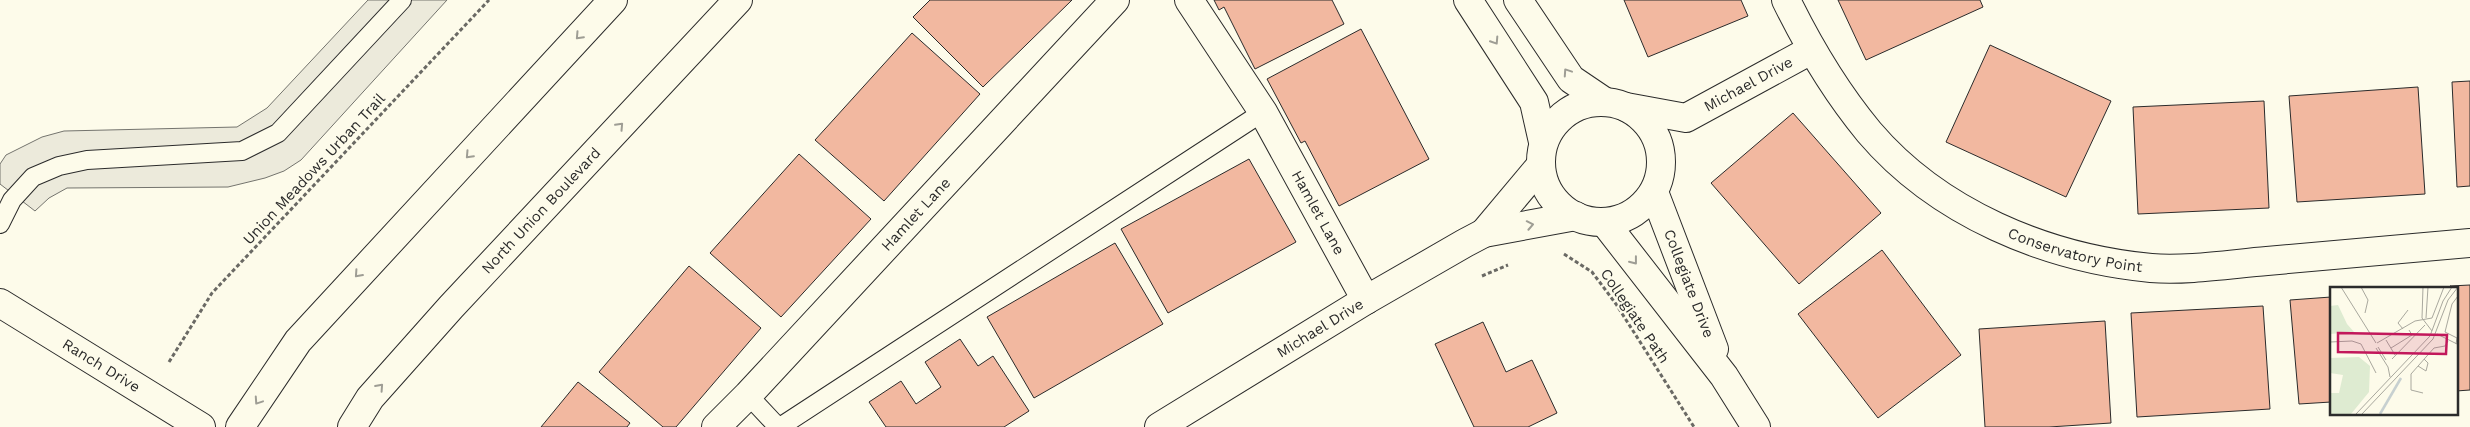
<svg xmlns="http://www.w3.org/2000/svg" width="2470" height="427" viewBox="0 0 2470 427" font-family="'Work Sans',sans-serif">
  <style>
    .parking { fill: #eceadb; stroke: #74746e }
    .building { fill: #f2b8a0; stroke: #2b2b2b }
    .lines { fill: none; stroke-linecap: round; stroke-linejoin: round }
    .lane-casing { stroke: #2b2b2b; stroke-width: 20 }
    .street-casing { stroke: #2b2b2b; stroke-width: 30 }
    .primary-casing { stroke: #2b2b2b; stroke-width: 30 }
    .path { stroke: #6a6964; stroke-width: 3; stroke-dasharray: 4 2.5; stroke-linecap: butt }
    .lane { stroke: #fdfbea; stroke-width: 18 }
    .street { stroke: #fdfbea; stroke-width: 28 }
    .primary { stroke: #fdfbea; stroke-width: 28 }
    .oneway { stroke: #9e9d94 }
    .labels { text-anchor: middle; stroke-width: 4; stroke-linejoin: round; paint-order: stroke }
    .street-label { font-size: 15px; fill: #2b2b2b; stroke: #fdfbea }
    .inset-river { fill: none; stroke: #c7d0d0; stroke-width: 2.5 }
    .inset-road { fill: none; stroke: #a9a89e; stroke-width: 1 }
    .view { fill: #c2185b; fill-opacity: 0.15; stroke: #c2185b; stroke-width: 2.5 }
    .inset-edge { fill: none; stroke: #2b2b2b; stroke-width: 2.5 }
  </style>
  <rect width="100%" height="100%" fill="#fdfbea"/>
  <path class="parking" d="M 368,0 L 447,0 L 301,160 L 284,171 L 265,178 L 228,187 L 67,188 L 49,198 L 35,211 L 0,184 L 0,164 L 6,155 L 42,137 L 64,131 L 237,127 L 267,108 Z"/>
  <path class="building" d="M 930,0 L 1072,0 L 983,87 L 913,17 Z
    M 1214,0 L 1332,0 L 1344,24 L 1255,69 L 1224,7 L 1219,10 Z
    M 1624,0 L 1741,0 L 1748,16 L 1648,57 Z
    M 1838,0 L 1980,0 L 1983,7 L 1866,60 Z
    M 1361,29 L 1429,159 L 1339,206 L 1305,141 L 1301,143 L 1267,79 Z
    M 912,33 L 980,94 L 884,201 L 815,140 Z
    M 1990,45 L 2111,101 L 2066,197 L 1946,142 Z
    M 2470,81 L 2470,186 L 2457,187 L 2452,82 Z
    M 2418,87 L 2425,194 L 2297,202 L 2289,96 Z
    M 2264,101 L 2269,208 L 2138,214 L 2133,107 Z
    M 1793,113 L 1881,213 L 1799,284 L 1711,183 Z
    M 799,154 L 871,219 L 781,317 L 710,253 Z
    M 1249,159 L 1296,242 L 1168,313 L 1121,229 Z
    M 1115,243 L 1163,324 L 1034,398 L 987,317 Z
    M 1882,250 L 1961,355 L 1878,418 L 1798,314 Z
    M 689,266 L 761,328 L 676,427 L 663,427 L 599,372 Z
    M 2470,285 L 2470,390 L 2456,391 L 2456,288 L 2450,286 Z
    M 2331,297 L 2331,402 L 2299,404 L 2290,300 Z
    M 2263,306 L 2270,409 L 2137,417 L 2131,313 Z
    M 2105,321 L 2111,423 L 2049,427 L 1985,427 L 1979,329 Z
    M 1483,322 L 1506,372 L 1532,360 L 1557,413 L 1528,427 L 1474,427 L 1435,344 Z
    M 960,339 L 978,366 L 993,356 L 1029,411 L 1004,427 L 886,427 L 869,402 L 901,381 L 916,404 L 941,387 L 925,362 Z
    M 578,382 L 630,423 L 627,427 L 541,427 Z"/>
  <g class="lines">
    <defs>
      <path id="lane" d="M 0,224 L 12,200 L 33,177 L 59,166 L 87,160 L 242,151 L 278,133 L 402,0
        M 748,395 L 778,427
        M 780,427 L 1263,112"/>
      <g id="street">
        <path id="s1" d="M 1189,0 L 1263,112 L 1366,300"/>
        <path d="M 1468,0 L 1534,102 L 1543,142"/>
        <path d="M 1518,0 L 1571,79 L 1605,102"/>
        <path id="s2" d="M 1786,0 C 1809,47 1835,91 1869,132 C 1938,213 2046,258 2151,268 C 2186,271 2231,264 2267,261 C 2334,255 2402,249 2470,243"/>
        <circle cx="1601" cy="162" r="60"/>
        <path id="s3" d="M 1626,107 L 1686,118 L 1811,50"/>
        <path id="s4" d="M 1654,192 L 1714,349"/>
        <path d="M 1605,223 L 1724,376 L 1756,427"/>
        <path d="M 1484,233 L 1541,165"/>
        <path id="s5" d="M 0,303 L 201,427"/>
        <path id="s6" d="M 716,427 L 748,395 L 1115,0"/>
        <path id="s7" d="M 1159,427 L 1366,300 L 1465,243 L 1484,233 L 1576,216"/>
      </g>
      <g id="primary">
        <path d="M 240,427 L 298,341 L 613,0"/>
        <path id="s8" d="M 352,427 L 370,398 L 451,307 L 738,0"/>
      </g>
    </defs>
    <use href="#lane" class="lane-casing"/>
    <use href="#street" class="street-casing"/>
    <use href="#primary" class="primary-casing"/>
    <path class="path" d="M 1564,254 L 1592,272 L 1616,304 L 1694,427
      M 1482,276 L 1508,265
      M 169,362 L 212,293 L 489,0"/>
    <use href="#lane" class="lane"/>
    <use href="#street" class="street"/>
    <use href="#primary" class="primary"/>
  </g>
  <defs><path id="oneway-chevron" d="M-2-3.5L2.5 0L-2 3.5" fill="none" stroke-width="1.6" stroke-linecap="round" stroke-linejoin="round" transform="scale(1.25)"/></defs>
  <g class="oneway">
    <use href="#oneway-chevron" transform="translate(579 36) rotate(133)"/>
    <use href="#oneway-chevron" transform="translate(1495 41) rotate(57)"/>
    <use href="#oneway-chevron" transform="translate(1567 72) rotate(-124)"/>
    <use href="#oneway-chevron" transform="translate(620 126) rotate(-47)"/>
    <use href="#oneway-chevron" transform="translate(469 155) rotate(133)"/>
    <use href="#oneway-chevron" transform="translate(1530 225) rotate(-11)"/>
    <use href="#oneway-chevron" transform="translate(1634 261) rotate(52)"/>
    <use href="#oneway-chevron" transform="translate(358 274) rotate(132)"/>
    <use href="#oneway-chevron" transform="translate(380 387) rotate(-48)"/>
    <use href="#oneway-chevron" transform="translate(258 401) rotate(124)"/>
  </g>
  <g class="labels">
    <g class="street-label">
      <text dy="5" stroke="none"><textPath href="#s3" startOffset="132">Michael Drive</textPath></text>
      <text transform="translate(314 169) rotate(-47)" y="5">Union Meadows Urban Trail</text>
      <text dy="5" stroke="none"><textPath href="#s8" startOffset="288">North Union Boulevard</textPath></text>
      <text dy="5" stroke="none"><textPath href="#s1" startOffset="249">Hamlet Lane</textPath></text>
      <text dy="5" stroke="none"><textPath href="#s6" startOffset="292">Hamlet Lane</textPath></text>
      <text dy="5" stroke="none"><textPath href="#s2" startOffset="399">Conservatory Point</textPath></text>
      <text dy="5" stroke="none"><textPath href="#s4" startOffset="98">Collegiate Drive</textPath></text>
      <text transform="translate(1635 316) rotate(56)" y="5">Collegiate Path</text>
      <text dy="5" stroke="none"><textPath href="#s7" startOffset="189">Michael Drive</textPath></text>
      <text dy="5" stroke="none"><textPath href="#s5" startOffset="119">Ranch Drive</textPath></text>
    </g>
  </g>
  <g transform="translate(2330 287)">
    <rect width="128" height="128" fill="#fdfbea"/>
    <path d="M 8,18 L 17,37 L 24,45 L 0,47 L 0,19 ZM 29,70 L 40,79 L 39,105 L 21,127 L 0,127 L 0,106 L 9,106 L 13,88 L 0,86 L 0,71 Z" fill="#deebd1"/>
    <path class="inset-river" d="M 50,127 L 71,91"/>
    <path class="inset-road" d="M 11,0 L 46,56M 31,0 L 38,13 L 35,26M 93,0 L 92,31 L 102,44M 96,31 L 98,0M 73,42 L 68,36 L 78,23M 107,47 L 127,57M 56,53 L 65,68M 0,55 L 22,54 L 31,57 L 46,86M 47,56 L 85,34 L 102,31 L 114,0M 126,57 L 127,51 L 115,45 L 122,17 L 128,9M 48,60 L 56,73M 46,61 L 58,80 L 60,90M 61,61 L 82,48 L 79,43M 62,72 L 95,38M 88,79 L 96,84 L 98,76 L 94,72M 93,106 L 81,103 L 81,87 L 104,61 L 115,59 L 118,54M 26,127 L 100,49 L 113,14 L 122,0M 32,127 L 103,52 L 118,13 L 128,0"/>
    <path class="view" d="M 8,46 L 117,48 L 116,67 L 8,65 Z"/>
    <rect width="128" height="128" class="inset-edge"/>
  </g>
</svg>
